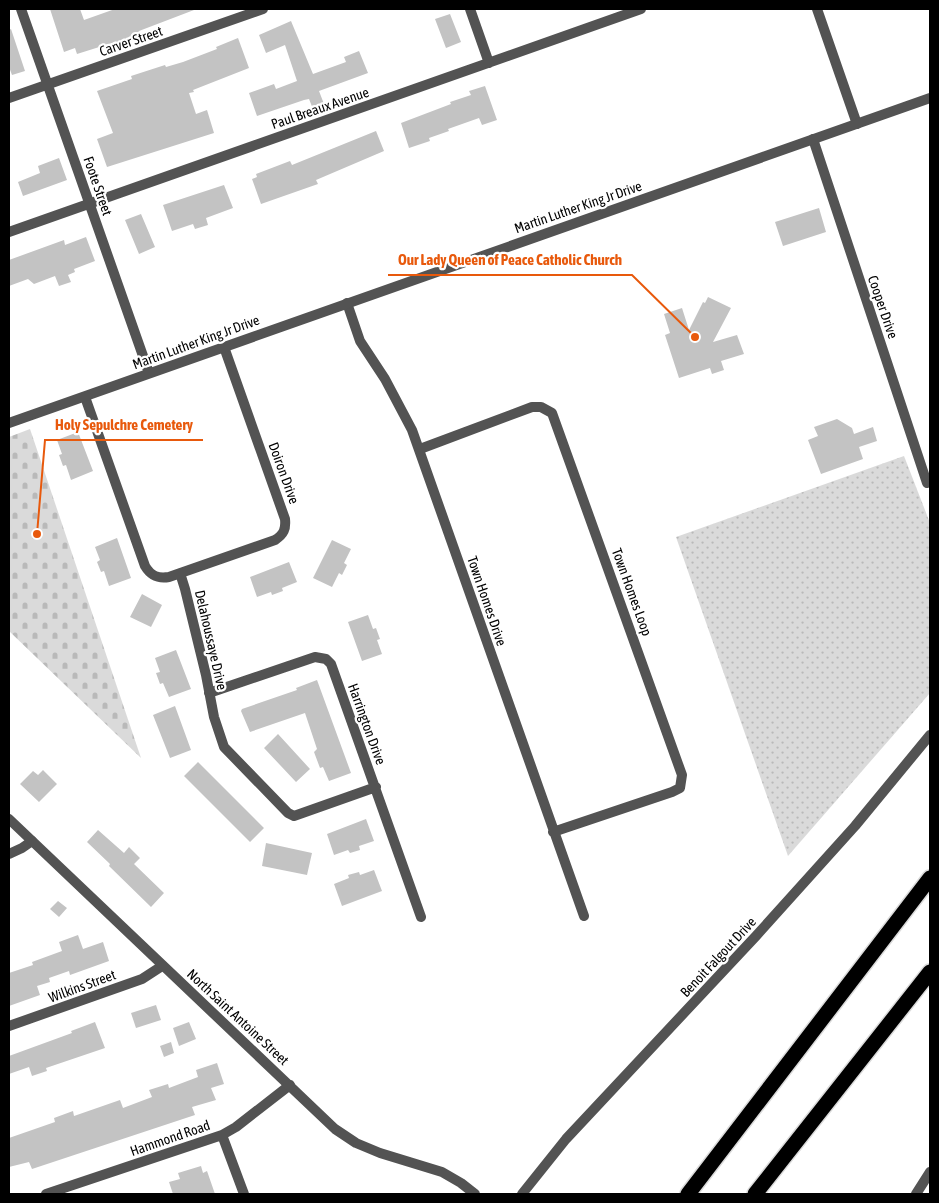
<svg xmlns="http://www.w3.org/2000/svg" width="939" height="1203" viewBox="0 0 939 1203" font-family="'Asap Condensed',sans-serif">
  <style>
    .grass { fill: url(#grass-dots) }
    .cemetery { fill: url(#cemetery-stones) }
    .building { fill: #c3c3c3 }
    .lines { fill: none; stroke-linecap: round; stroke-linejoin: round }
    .motorway-casing { stroke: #dbdbdb; stroke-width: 18 }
    .minor { stroke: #535353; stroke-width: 10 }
    .tertiary { stroke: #535353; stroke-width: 10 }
    .motorway { stroke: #000; stroke-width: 15 }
    .labels { text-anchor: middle; stroke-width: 4.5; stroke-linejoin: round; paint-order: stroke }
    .street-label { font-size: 14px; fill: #000; stroke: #fff }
    .leader { fill: none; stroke: #e8590c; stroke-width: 2 }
    .callout-dot { fill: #e8590c; stroke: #fff; stroke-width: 2 }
    .callout-label { font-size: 15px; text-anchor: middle; font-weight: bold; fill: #e8590c; stroke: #fff; stroke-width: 4.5; stroke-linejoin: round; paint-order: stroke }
  </style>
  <defs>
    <pattern id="grass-dots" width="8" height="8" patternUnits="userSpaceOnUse" patternTransform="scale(1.25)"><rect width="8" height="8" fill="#dadada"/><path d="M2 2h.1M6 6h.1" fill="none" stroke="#b9b9b9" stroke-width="1.8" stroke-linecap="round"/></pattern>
    <pattern id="cemetery-stones" width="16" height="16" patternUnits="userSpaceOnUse" patternTransform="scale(1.25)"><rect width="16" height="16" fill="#dadada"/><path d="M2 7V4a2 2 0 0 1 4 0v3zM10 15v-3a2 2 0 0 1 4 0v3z" fill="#b9b9b9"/></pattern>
  </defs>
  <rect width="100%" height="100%" fill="#fff"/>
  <path class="grass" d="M 904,456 L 930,523 L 930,693 L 788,856 L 676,537 Z"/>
  <path class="cemetery" d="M 30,429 L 141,758 L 9,631 L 9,437 Z"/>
  <path class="building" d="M 50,9 L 80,9 L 84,20 L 115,9 L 194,9 L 194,10 L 139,31 L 141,36 L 125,42 L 127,46 L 115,51 L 112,43 L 77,54 L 75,48 L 64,52 Z
    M 450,14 L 461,42 L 446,48 L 435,19 Z
    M 291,21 L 313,74 L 346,62 L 344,57 L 359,51 L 368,73 L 319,91 L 324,104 L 313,109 L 309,99 L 304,100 L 257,116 L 249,93 L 274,84 L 276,89 L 297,81 L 285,45 L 266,53 L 259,35 Z
    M 11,29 L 25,71 L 12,75 L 9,67 L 9,30 Z
    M 238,38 L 249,68 L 193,90 L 194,92 L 189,93 L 196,114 L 207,110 L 214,133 L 107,167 L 97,139 L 113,133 L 97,91 L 132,79 L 131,76 L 165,65 L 166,67 L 183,62 L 217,49 L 216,47 Z
    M 485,86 L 497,120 L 482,125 L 479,118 L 448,129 L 449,131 L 429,138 L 430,141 L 409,148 L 401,123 L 451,104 L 450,102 L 471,95 L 469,91 Z
    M 376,131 L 384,151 L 316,180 L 318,184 L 261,204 L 252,179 L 257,177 L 256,174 L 290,161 L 292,165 Z
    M 59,158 L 67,180 L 23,196 L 18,182 L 40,173 L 38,166 Z
    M 224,185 L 233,208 L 206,218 L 208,225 L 195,229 L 193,224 L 172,231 L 163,205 Z
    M 819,208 L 826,232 L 783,246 L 775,222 Z
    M 141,214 L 155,247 L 139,254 L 125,220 Z
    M 86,237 L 95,261 L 74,269 L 75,272 L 68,275 L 71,282 L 59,286 L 55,276 L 34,284 L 28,279 L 9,286 L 9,260 L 64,240 L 65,245 Z
    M 708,297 L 731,308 L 713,342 L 737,335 L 744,354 L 721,361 L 724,370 L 712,374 L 710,368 L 679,378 L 665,335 L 670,333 L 664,314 L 682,308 L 689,330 L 703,302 L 705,303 Z
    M 837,419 L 852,428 L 854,434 L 873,427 L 877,441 L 859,447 L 863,459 L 821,474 L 808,440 L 818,436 L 814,427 Z
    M 78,432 L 93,471 L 71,480 L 66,465 L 63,466 L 59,455 L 62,454 L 57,440 Z
    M 117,538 L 131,578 L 109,586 L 104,571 L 101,572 L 97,562 L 100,560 L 95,547 Z
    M 332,540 L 351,549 L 344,563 L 347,565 L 342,575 L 339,573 L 332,587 L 313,578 Z
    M 289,562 L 297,582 L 282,588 L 283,591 L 272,595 L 271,592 L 257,597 L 250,577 Z
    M 142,594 L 162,605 L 151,627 L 130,617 Z
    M 368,615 L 373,629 L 376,628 L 380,639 L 377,640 L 382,654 L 362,661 L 348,622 Z
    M 176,650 L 191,689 L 169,697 L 163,683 L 160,684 L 156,673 L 160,672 L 155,658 Z
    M 317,680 L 351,773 L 329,781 L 323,767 L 320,768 L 314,752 L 317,749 L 305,713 L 250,732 L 241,711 L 242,709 L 297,690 L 296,688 Z
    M 175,706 L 191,750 L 170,758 L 153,715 Z
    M 278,734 L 310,769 L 296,782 L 264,748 Z
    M 198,762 L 264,828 L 250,842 L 184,776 Z
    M 43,770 L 57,784 L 39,802 L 20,784 L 33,771 L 38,775 Z
    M 366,819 L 374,841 L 359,846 L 360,850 L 350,853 L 348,850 L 334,855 L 327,834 Z
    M 98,830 L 124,853 L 129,847 L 140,858 L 134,864 L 164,893 L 151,907 L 109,866 L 110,864 L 87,842 Z
    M 266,843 L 312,853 L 307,875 L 262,866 Z
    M 374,870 L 382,891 L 342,906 L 334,884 L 349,878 L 348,875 L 359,872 L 360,875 Z
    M 58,901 L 67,908 L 59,917 L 50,909 Z
    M 78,935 L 83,949 L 103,942 L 109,961 L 70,975 L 69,971 L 49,978 L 50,982 L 37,986 L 40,995 L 9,1006 L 9,973 L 33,965 L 32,962 L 62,951 L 59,942 Z
    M 156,1005 L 161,1020 L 136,1028 L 131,1013 Z
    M 95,1022 L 105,1048 L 46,1068 L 47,1071 L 32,1076 L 29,1067 L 9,1074 L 9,1056 L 72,1033 L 71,1031 Z
    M 189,1022 L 196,1039 L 179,1046 L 173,1028 Z
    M 171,1042 L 174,1053 L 164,1057 L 160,1046 Z
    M 217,1063 L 224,1084 L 211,1088 L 216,1100 L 192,1107 L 195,1115 L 32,1169 L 29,1162 L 9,1167 L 9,1138 L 55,1122 L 54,1118 L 73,1111 L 74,1116 L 120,1100 L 123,1108 L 152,1097 L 149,1090 L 168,1084 L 169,1088 L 198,1077 L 196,1070 Z
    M 201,1166 L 203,1173 L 207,1171 L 215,1194 L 173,1194 L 169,1182 L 180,1179 L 178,1173 Z"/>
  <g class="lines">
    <defs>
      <path id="motorway" d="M 688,1194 L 930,878
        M 755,1194 L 930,972"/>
    </defs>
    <use href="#motorway" class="motorway-casing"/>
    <path class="minor" d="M 21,9 L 149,373
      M 470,9 L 489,63
      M 817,9 L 857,124
      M 9,98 L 263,9
      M 813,139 L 927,483
      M 9,232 L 641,9
      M 347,303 L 360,341 L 385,379 L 412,430 L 584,916
      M 85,397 L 145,566 C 151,576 158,579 169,577 L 275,540 C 284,534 286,529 285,519 L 224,347
      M 420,449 L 532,407 L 541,407 L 552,413 L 682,775 L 680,788 L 672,792 L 553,832
      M 180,573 L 185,589 L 206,675 L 214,717 L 224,747 L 288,813 L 294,816 L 376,787
      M 209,693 L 315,657 L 326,659 L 331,664 L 421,917
      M 9,854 L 22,848 L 32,841
      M 9,1026 L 142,979 L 162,966
      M 222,1135 L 244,1194
      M 46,1194 L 222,1135 L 236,1127 L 290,1085
      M 916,1194 L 930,1172"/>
    <path class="tertiary" d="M 9,423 L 930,98
      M 9,819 L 335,1129 L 356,1143 L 380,1153 L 442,1172 L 461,1183 L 475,1194
      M 522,1194 L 566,1139 L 756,936 L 855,826 L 930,735"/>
    <use href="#motorway" class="motorway"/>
  </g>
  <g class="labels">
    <g class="street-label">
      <text transform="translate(131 41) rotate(-19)" y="5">Carver Street</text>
      <text transform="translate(320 108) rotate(-19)" y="5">Paul Breaux Avenue</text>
      <text transform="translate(98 186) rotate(71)" y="5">Foote Street</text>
      <text transform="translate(578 207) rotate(-19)" y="5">Martin Luther King Jr Drive</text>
      <text transform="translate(883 307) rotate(71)" y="5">Cooper Drive</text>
      <text transform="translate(196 342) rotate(-20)" y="5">Martin Luther King Jr Drive</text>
      <text transform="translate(284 473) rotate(70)" y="5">Doiron Drive</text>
      <text transform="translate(632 592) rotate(70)" y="5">Town Homes Loop</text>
      <text transform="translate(487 601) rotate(71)" y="5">Town Homes Drive</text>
      <text transform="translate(211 640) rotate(77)" y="5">Delahoussaye Drive</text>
      <text transform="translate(367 724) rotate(70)" y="5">Harrington Drive</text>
      <text transform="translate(718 957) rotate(-47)" y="5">Benoit Falgout Drive</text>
      <text transform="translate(82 986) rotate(-20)" y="5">Wilkins Street</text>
      <text transform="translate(238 1017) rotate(43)" y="5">North Saint Antoine Street</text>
      <text transform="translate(170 1138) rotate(-19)" y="5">Hammond Road</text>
    </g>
  </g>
  <path class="leader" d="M695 337L632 275H388M37 534L45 440H203"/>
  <g class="callout-dot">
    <circle cx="695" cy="337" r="5"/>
    <circle cx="37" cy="534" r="5"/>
  </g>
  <g class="callout-label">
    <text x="510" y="265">Our Lady Queen of Peace Catholic Church</text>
    <text x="124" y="430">Holy Sepulchre Cemetery</text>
  </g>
  <rect width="939" height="1203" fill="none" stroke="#000000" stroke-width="20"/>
</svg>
